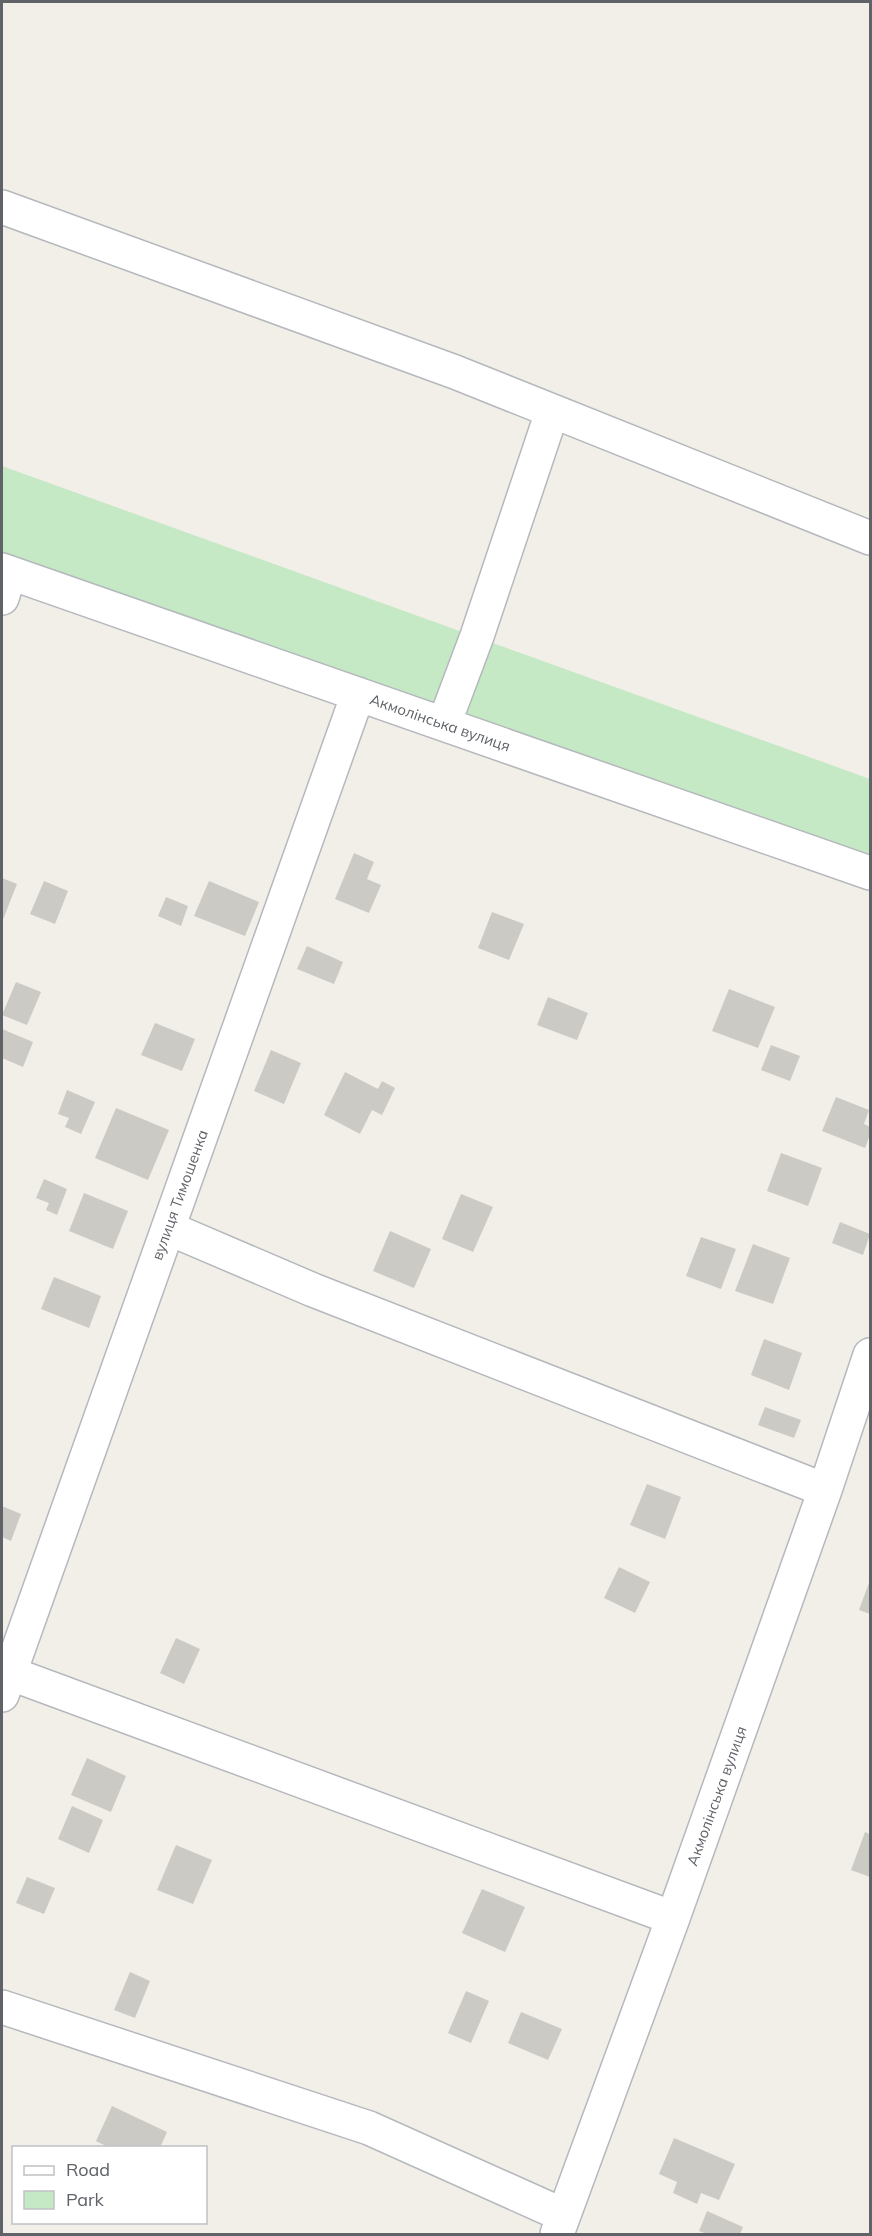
<svg xmlns="http://www.w3.org/2000/svg" width="872" height="2236" viewBox="0 0 872 2236" font-family="Mulish,sans-serif">
  <style>
    .green { fill: #c5e8c5 }
    .building { fill: #cccac5 }
    .lines { fill: none; stroke-linecap: round; stroke-linejoin: round }
    .minor-casing { stroke: #b5b8bc; stroke-width: 36 }
    .minor { stroke: #fff; stroke-width: 33 }
    .labels { text-anchor: middle; stroke-width: 6; stroke-linejoin: round; paint-order: stroke }
    .street-label { font-size: 15px; fill: #5f6368; stroke: #fff }
  </style>
  <rect width="100%" height="100%" fill="#f1efe8"/>
  <path class="green" d="M 2,466 L 870,779 L 870,873 L 11,573 L 2,598 Z"/>
  <path class="building" d="M 354,853 L 374,862 L 367,879 L 381,885 L 369,913 L 335,899 Z
    M 2,878 L 17,884 L 2,922 Z
    M 44,881 L 68,891 L 55,924 L 30,914 Z
    M 209,881 L 259,902 L 245,936 L 194,916 Z
    M 166,897 L 188,906 L 181,926 L 158,916 Z
    M 492,912 L 524,924 L 509,960 L 478,948 Z
    M 307,946 L 343,962 L 334,984 L 297,969 Z
    M 16,982 L 41,992 L 27,1025 L 2,1015 Z
    M 729,989 L 775,1007 L 758,1048 L 712,1031 Z
    M 548,997 L 588,1013 L 577,1040 L 537,1025 Z
    M 155,1023 L 195,1039 L 182,1071 L 141,1055 Z
    M 2,1029 L 33,1042 L 23,1067 L 2,1058 Z
    M 771,1045 L 800,1056 L 790,1081 L 761,1070 Z
    M 271,1050 L 301,1063 L 284,1104 L 254,1091 Z
    M 345,1072 L 378,1089 L 382,1081 L 395,1088 L 382,1115 L 372,1110 L 360,1134 L 324,1115 Z
    M 67,1090 L 95,1102 L 81,1134 L 65,1127 L 69,1118 L 58,1114 Z
    M 836,1097 L 869,1110 L 864,1124 L 870,1127 L 870,1135 L 865,1148 L 822,1131 Z
    M 116,1108 L 169,1130 L 148,1180 L 95,1158 Z
    M 781,1153 L 822,1168 L 808,1206 L 767,1191 Z
    M 44,1179 L 67,1189 L 57,1215 L 46,1210 L 49,1203 L 36,1198 Z
    M 84,1193 L 128,1211 L 113,1249 L 69,1231 Z
    M 461,1194 L 493,1207 L 473,1252 L 442,1239 Z
    M 840,1222 L 870,1234 L 863,1255 L 832,1243 Z
    M 390,1231 L 431,1249 L 414,1288 L 373,1271 Z
    M 701,1237 L 736,1249 L 721,1289 L 686,1276 Z
    M 753,1244 L 790,1258 L 773,1304 L 735,1291 Z
    M 54,1277 L 101,1296 L 89,1328 L 41,1309 Z
    M 764,1339 L 802,1353 L 789,1390 L 751,1375 Z
    M 765,1407 L 801,1420 L 794,1438 L 758,1425 Z
    M 647,1484 L 681,1497 L 665,1539 L 630,1525 Z
    M 2,1506 L 21,1514 L 11,1541 L 2,1537 Z
    M 619,1567 L 650,1582 L 635,1613 L 604,1598 Z
    M 870,1580 L 870,1614 L 859,1610 Z
    M 176,1638 L 200,1649 L 184,1684 L 160,1673 Z
    M 87,1758 L 126,1776 L 111,1812 L 71,1795 Z
    M 72,1806 L 103,1820 L 89,1853 L 58,1839 Z
    M 865,1832 L 870,1834 L 870,1877 L 851,1870 Z
    M 176,1845 L 212,1860 L 193,1904 L 157,1890 Z
    M 27,1877 L 55,1888 L 44,1914 L 16,1903 Z
    M 482,1889 L 525,1907 L 505,1952 L 462,1933 Z
    M 130,1972 L 150,1981 L 135,2018 L 114,2010 Z
    M 466,1991 L 489,2001 L 471,2043 L 448,2033 Z
    M 521,2012 L 562,2029 L 548,2060 L 508,2043 Z
    M 112,2106 L 167,2132 L 160,2148 L 110,2148 L 96,2141 Z
    M 674,2138 L 735,2164 L 719,2200 L 701,2193 L 697,2204 L 673,2193 L 677,2182 L 659,2174 Z
    M 707,2211 L 743,2227 L 740,2234 L 707,2234 L 699,2231 Z"/>
  <g class="lines">
    <defs>
      <path id="minor" d="M 2,207 L 455,372 L 870,538
        M 2,570 L 870,873
        M 2,598 L 10,573
        M 444,724 L 477,636 L 552,412
        M 168,1228 L 313,1290 L 825,1490
        M 9,1673 L 673,1918
        M 2,1695 L 358,694
        M 2,2007 L 369,2128 L 563,2215
        M 557,2234 L 673,1918 L 825,1490 L 870,1355"/>
    </defs>
    <use href="#minor" class="minor-casing"/>
    <use href="#minor" class="minor"/>
  </g>
  <g class="labels">
    <g class="street-label">
      <text transform="translate(440 723) rotate(19)" y="5">Акмолінська вулиця</text>
      <text transform="translate(180 1195) rotate(-70)" y="5">вулиця Тимошенка</text>
      <text transform="translate(717 1796) rotate(-70)" y="5">Акмолінська вулиця</text>
    </g>
  </g>
  <rect width="872" height="2236" fill="none" stroke="#5f6368" stroke-width="6"/>
  <rect x="12" y="2146" width="195" height="78" fill="#ffffff" stroke="#bfc1c3" stroke-width="1.5"/>
  <rect x="24" y="2166" width="30" height="9" fill="#ffffff" stroke="#bfc1c3" stroke-width="1.5"/>
  <text x="66" y="2176" font-size="18" fill="#5f6368">Road</text>
  <rect x="24" y="2191" width="30" height="18" fill="#c5e8c5" stroke="#bfc1c3" stroke-width="1.5"/>
  <text x="66" y="2206" font-size="18" fill="#5f6368">Park</text>
</svg>
